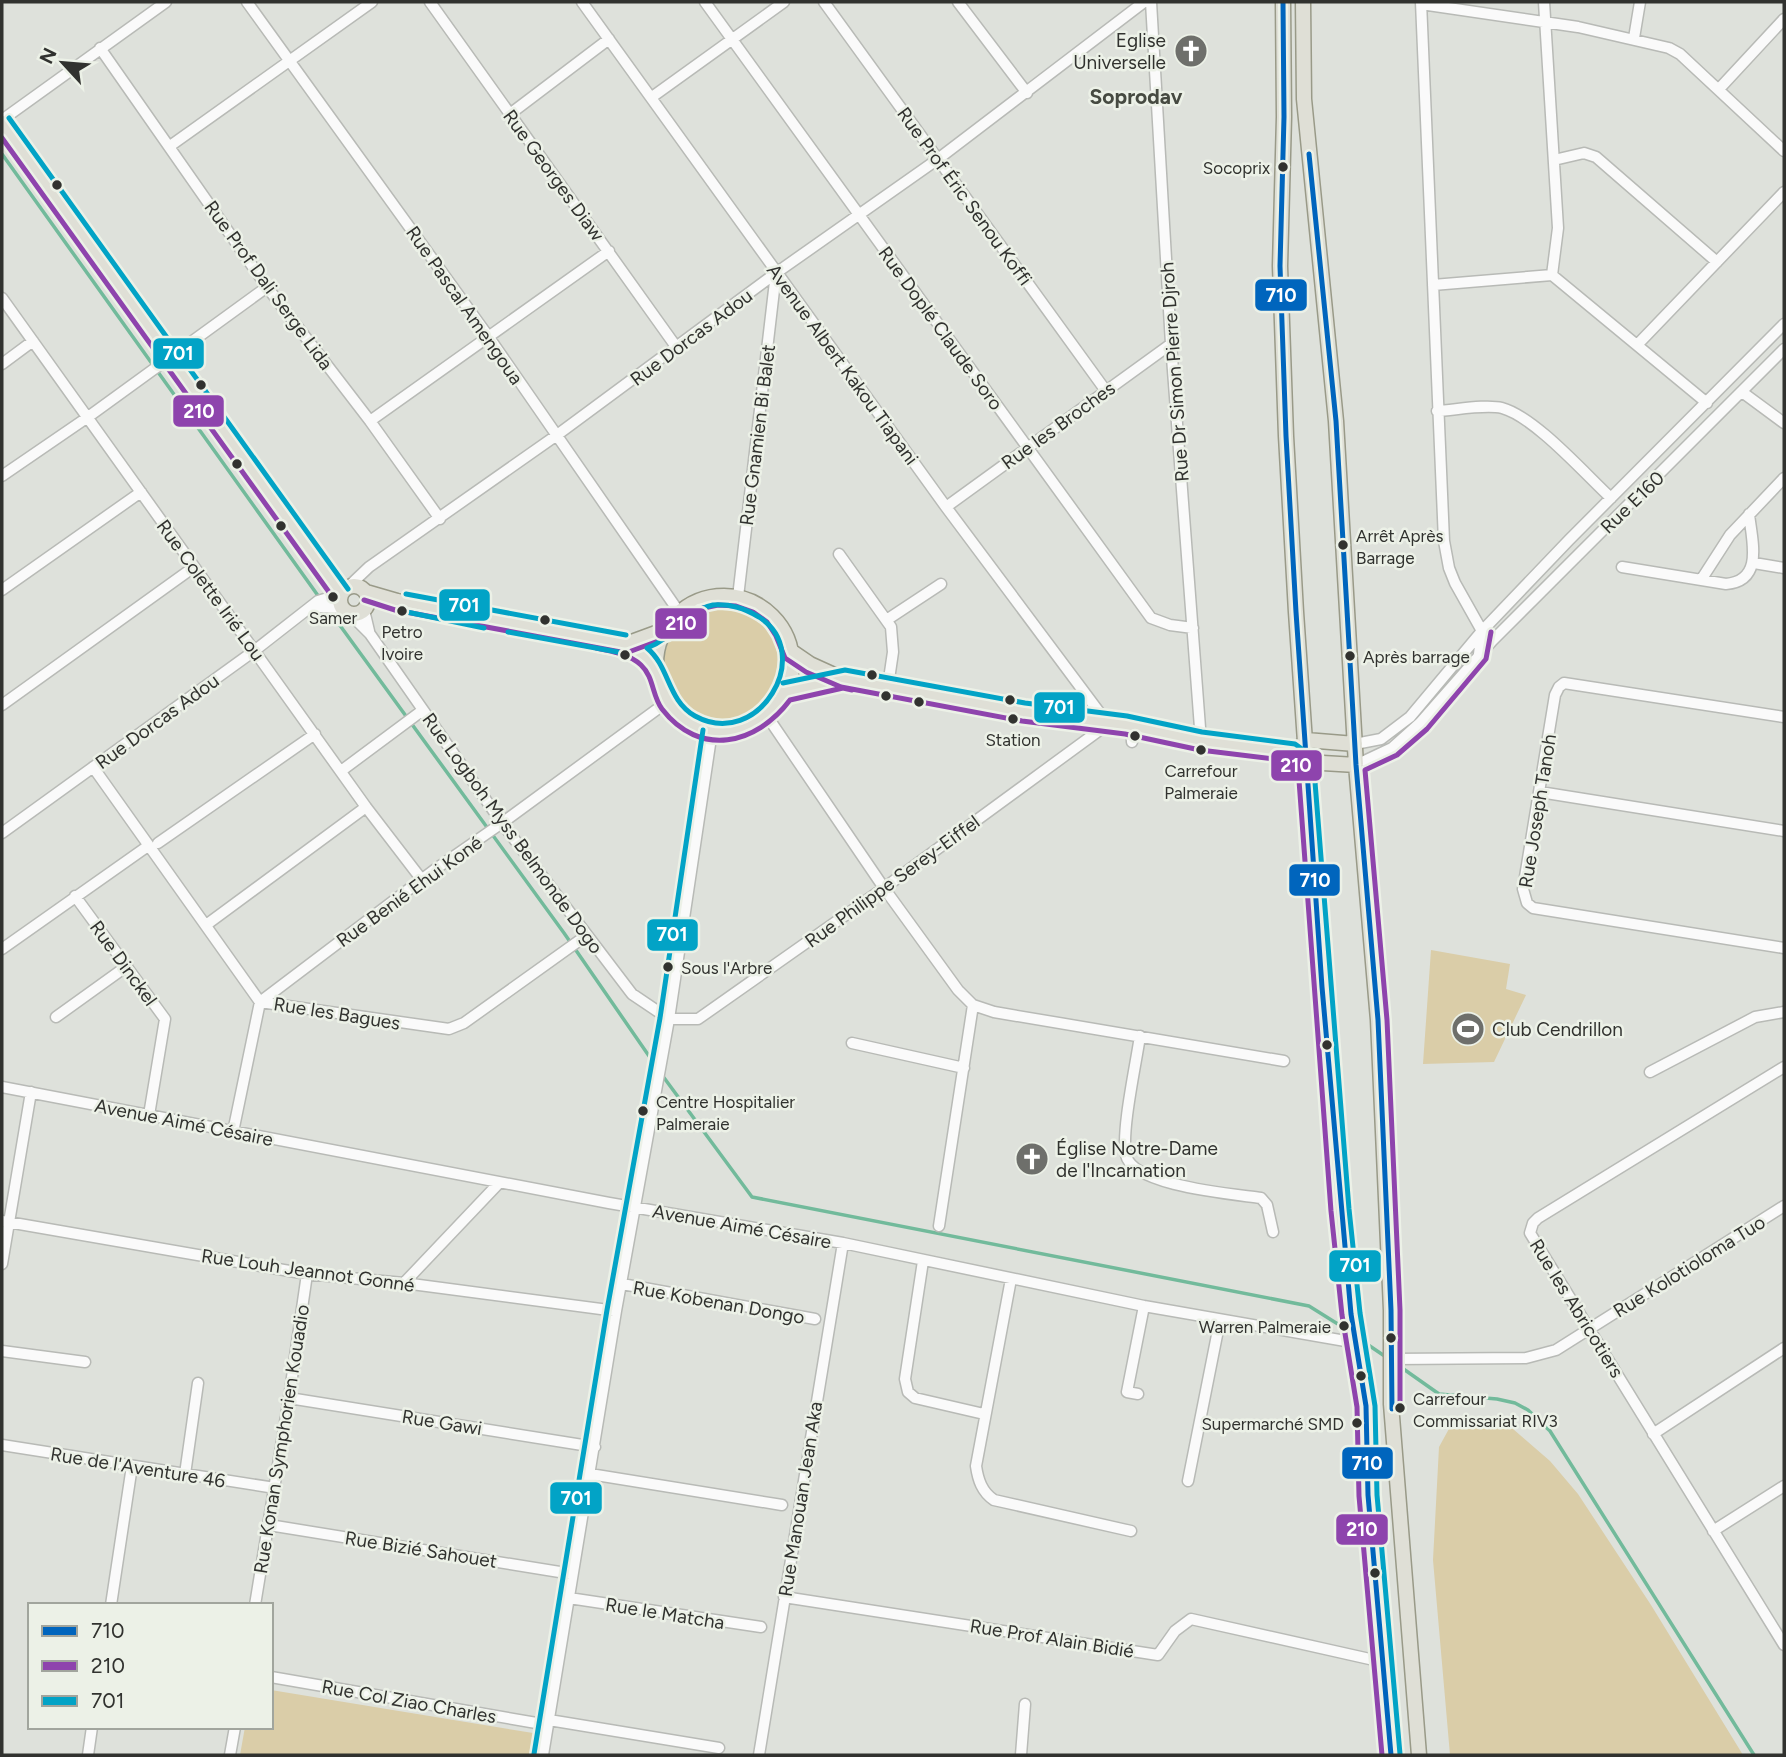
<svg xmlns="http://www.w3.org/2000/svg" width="1786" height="1757" viewBox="0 0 1786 1757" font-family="Figtree,sans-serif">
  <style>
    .green { fill: #dacda8 }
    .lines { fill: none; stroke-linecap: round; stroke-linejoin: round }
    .stream { stroke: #72ba9b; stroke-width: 3.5 }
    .minor-casing { stroke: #b8bab6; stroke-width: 13 }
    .major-casing { stroke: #999a88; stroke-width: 17 }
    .minor { stroke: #fafafa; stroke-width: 10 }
    .major { stroke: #dfdfd6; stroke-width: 14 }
    .bus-1-casing { stroke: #ecf1e7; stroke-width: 10 }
    .bus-2-casing { stroke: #ecf1e7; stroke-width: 10 }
    .bus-3-casing { stroke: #ecf1e7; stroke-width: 10 }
    .bus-1 { stroke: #0065bd; stroke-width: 5 }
    .bus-2 { stroke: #8e44ad; stroke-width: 5 }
    .bus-3 { stroke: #02a3c6; stroke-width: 5 }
    .bus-dot { fill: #31322f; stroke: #ecf1e7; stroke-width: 2.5 }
    .labels { text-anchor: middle; stroke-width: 5; stroke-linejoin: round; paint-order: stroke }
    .bus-label { font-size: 17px; fill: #31322f; stroke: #ecf1e7; text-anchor: start }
    .poi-label { font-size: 19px; fill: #31322f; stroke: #ecf1e7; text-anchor: start }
    .street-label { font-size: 19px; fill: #31322f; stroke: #ecf1e7 }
    .neighbourhood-label { font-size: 21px; font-weight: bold; fill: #464a41; stroke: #ecf1e7 }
    .line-badge { stroke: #ecf1e7; stroke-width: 2.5 }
    .badge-label { font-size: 19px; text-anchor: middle; font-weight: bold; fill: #fff }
  </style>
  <rect width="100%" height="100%" fill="#dee1db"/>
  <path class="green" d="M664 664a58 58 0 1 1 116 0a58 58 0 1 1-116 0Z
    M 1431,950 L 1510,964 L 1506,989 L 1526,995 L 1494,1062 L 1423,1064 Z
    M 1456,1416 L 1505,1422 L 1550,1461 L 1578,1494 L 1651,1605 L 1743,1755 L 1450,1755 L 1433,1560 L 1439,1447 Z
    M 271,1690 L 533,1733 L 529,1755 L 240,1755 L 245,1727 L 271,1727 Z"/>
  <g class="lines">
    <path class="stream" d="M 2,154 L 319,597
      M 328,609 L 564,933 L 658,1069
      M 662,1075 L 752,1197 L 1309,1306 L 1349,1331
      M 1361,1340 L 1386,1357
      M 1395,1363 L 1439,1394 L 1497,1399 L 1515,1403 L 1528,1410 L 1550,1431 L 1754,1755"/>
    <defs>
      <path id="minor" d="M 247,2 L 488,336 L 679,612
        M 430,2 L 677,348
        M 582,2 L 946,507 L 1108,724 L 884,888 L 698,1019 L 669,1019
        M 705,2 L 1151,618 L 1170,625 L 1193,628
        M 824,2 L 1106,391
        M 958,2 L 1027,93
        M 1151,2 L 1171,344 L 1201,741
        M 1421,2 L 1444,541 L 1449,568 L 1455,583 L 1482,631 L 1479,654
        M 1544,2 L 1558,228 L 1552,275
        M 1421,4 L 1578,27 L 1669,48 L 1680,54 L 1784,151
        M 1634,38 L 1640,2
        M 100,48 L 267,287 L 370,421 L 440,519
        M 1719,89 L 1784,19
        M 652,97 L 784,2
        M 510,114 L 609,39
        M 2,120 L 166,2
        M 170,146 L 372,2
        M 1554,160 L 1584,153 L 1596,157 L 1717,262
        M 1433,285 L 1552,275 L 1707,403
        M 2,298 L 366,807 L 422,880
        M 1638,344 L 1784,192
        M 2,364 L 33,341
        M 1742,392 L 1784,423
        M 1437,411 C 1455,410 1486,404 1502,408 C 1535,417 1585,474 1611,498
        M 370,421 L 609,251
        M 2,476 L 88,417 L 267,287
        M 946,507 L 1171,344
        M 839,554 L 891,627 L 893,652 L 888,686
        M 1754,563 L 1784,568
        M 1622,567 L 1726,584 C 1764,581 1752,541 1749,514
        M 1701,580 L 1730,535 L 1784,478
        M 348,587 L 369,567 L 557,435 L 776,273 L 938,159 L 1144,2
        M 2,590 L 141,492
        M 738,597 L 776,273
        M 312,607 L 342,608
        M 364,610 L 369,631
        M 350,614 L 370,634 L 502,823 L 632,994 L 669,1019
        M 888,619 L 941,584
        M 2,705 L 194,567
        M 767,716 L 884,888 L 958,990 L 973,1005 L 994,1012 L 1284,1061
        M 1784,717 L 1564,683 L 1559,687 L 1555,695 L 1523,889 L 1527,903 L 1533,908 L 1784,948
        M 1131,726 L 1132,742
        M 1355,744 L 1381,739 L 1410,717 L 1482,631 L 1569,540 L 1784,324
        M 1356,765 L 1392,748 L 1420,723 L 1492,641 L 1784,349
        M 93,767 L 260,1002 L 449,1029 L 464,1023 L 587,935
        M 341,771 L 423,710
        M 1540,792 L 1784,831
        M 2,833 L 254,651 L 318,601 L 341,594
        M 158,843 L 315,734
        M 75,896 L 165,1019 L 149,1115
        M 206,925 L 366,807
        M 2,949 L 148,846
        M 56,1017 L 127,966
        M 1140,1036 C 1136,1064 1121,1131 1126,1155 C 1132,1186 1234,1194 1261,1198 L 1267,1205 L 1273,1232
        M 852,1043 L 964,1068
        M 1784,1067 L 1538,1218 L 1533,1223 L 1530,1233 L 1784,1645
        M 1650,1072 L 1755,1017 L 1784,1012
        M 2,1087 L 609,1203 L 843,1243 L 1144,1306 L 1357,1343
        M 233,1132 L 260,1002 L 437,868 L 502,823 L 667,702
        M 2,1221 L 307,1274 L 404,1283 L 616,1311
        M 939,1226 L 973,1005
        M 923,1261 L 905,1379 L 908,1392 L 915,1398 L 984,1414
        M 2,1264 L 31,1092
        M 1011,1279 L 976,1466 C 978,1480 982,1492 994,1500 L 1131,1531
        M 404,1283 L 499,1183
        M 622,1284 L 815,1319
        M 2,1351 L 85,1362
        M 1393,1359 L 1526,1358 L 1556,1350 L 1784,1206
        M 1138,1394 L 1127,1392 L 1144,1306
        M 289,1398 L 595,1447
        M 1653,1434 L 1784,1348
        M 2,1445 L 275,1488
        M 185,1474 L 198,1383
        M 590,1474 L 782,1505
        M 1188,1481 L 1220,1320
        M 269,1525 L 572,1574
        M 1713,1531 L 1784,1486
        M 784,1597 L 1158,1655 L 1175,1631 L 1191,1619 L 1383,1662
        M 569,1598 L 761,1627
        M 111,1605 L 132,1466
        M 255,1605 L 289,1398 L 307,1274
        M 271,1677 L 548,1725
        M 549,1720 L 719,1748
        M 88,1755 L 92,1727
        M 230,1755 L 235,1727
        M 543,1755 L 616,1311 L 669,1019 L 712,731
        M 759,1755 L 843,1243
        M 1021,1755 L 1025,1704"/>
      <path id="major" d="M 1283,2 L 1284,117 L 1280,266 L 1286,436 L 1296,612 L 1322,987 L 1351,1314 L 1366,1406 L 1368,1495 L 1391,1755
        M 1303,2 L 1304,99 L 1336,421 L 1356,765 L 1378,1020 L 1391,1310 L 1391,1404 L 1419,1755
        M 2,123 L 341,594
        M340 600a14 14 0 1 1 28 0a14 14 0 1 1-28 0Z
        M 366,592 L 397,601 L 626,644 L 656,669
        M656 664a68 68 0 1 1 136 0a68 68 0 1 1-136 0Z
        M 626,644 L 664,630
        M 791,651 L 810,664 L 843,679 L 1024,712 L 1108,724 L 1126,725 L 1201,741 L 1293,753 L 1306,762 L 1356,765
        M 785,692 L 843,679
        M 1300,747 L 1306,740 L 1355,744"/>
    </defs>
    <use href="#minor" class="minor-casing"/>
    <use href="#major" class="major-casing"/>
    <use href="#minor" class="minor"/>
    <use href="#major" class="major"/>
    <defs>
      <path id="bus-1" d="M 1283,2 L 1284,117 L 1280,266 L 1286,436 L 1296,612 L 1322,987 L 1351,1314 L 1366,1406 L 1368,1495 L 1391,1755
        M 1309,154 L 1336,421 L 1356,765 L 1378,1020 L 1391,1310 L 1392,1409"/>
      <path id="bus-2" d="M 2,138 L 334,599
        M 364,600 L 395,610 L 626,653 L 669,637 L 685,619 L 699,609 L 718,605 L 736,606 L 753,612 L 767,622 L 776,636 L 785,658 L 806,672 L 841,687 L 1022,721 L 1125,734 L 1200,750 L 1290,761 L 1298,767 L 1331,1211 L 1342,1315 L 1357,1407 L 1359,1496 L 1382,1755
        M 596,648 C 612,651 629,654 641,665 C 654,677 652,696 662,709 C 700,758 756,745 790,700 L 843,688 L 852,690
        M 1400,1408 L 1400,1310 L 1387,1020 L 1365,770 L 1397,755 L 1427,729 L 1486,659 L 1491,632"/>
      <path id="bus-3" d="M 9,118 L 348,589
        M 406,594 L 626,635
        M 713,605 C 731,604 744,608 759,617 C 816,653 759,751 695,716 C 667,700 670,667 647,648 C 677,637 682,612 713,605 Z
        M 402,611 L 484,628
        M 508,632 L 623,653
        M 783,683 L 845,670 L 1025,703 L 1127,716 L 1202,732 L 1295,744 L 1313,757 L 1349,1209 L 1360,1313 L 1375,1406 L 1377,1495 L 1400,1754
        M 534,1754 L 607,1310 L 660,1018 L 703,730"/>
    </defs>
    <use href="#bus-1" class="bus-1-casing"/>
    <use href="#bus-2" class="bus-2-casing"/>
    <use href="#bus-3" class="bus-3-casing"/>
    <use href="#bus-1" class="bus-1"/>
    <use href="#bus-2" class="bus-2"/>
    <use href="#bus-3" class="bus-3"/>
  </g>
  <defs>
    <symbol id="church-disc" viewBox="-11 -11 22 22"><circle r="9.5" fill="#6e6f6b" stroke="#ecf1e7"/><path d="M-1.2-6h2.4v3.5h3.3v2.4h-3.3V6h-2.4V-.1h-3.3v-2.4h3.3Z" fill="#fff"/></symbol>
    <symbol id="stadium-disc" viewBox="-11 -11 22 22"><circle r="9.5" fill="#6e6f6b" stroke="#ecf1e7"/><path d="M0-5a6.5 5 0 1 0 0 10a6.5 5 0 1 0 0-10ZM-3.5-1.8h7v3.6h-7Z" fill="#fff"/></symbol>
  </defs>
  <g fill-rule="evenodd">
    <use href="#church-disc" x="1172" y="32" width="38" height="38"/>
    <use href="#stadium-disc" x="1449" y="1010" width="38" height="38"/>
    <use href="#church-disc" x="1013" y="1140" width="38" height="38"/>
  </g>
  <g class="bus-dot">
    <circle cx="1283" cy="167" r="6"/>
    <circle cx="57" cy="185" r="6"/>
    <circle cx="201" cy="385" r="6"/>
    <circle cx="237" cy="464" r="6"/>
    <circle cx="281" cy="526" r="6"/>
    <circle cx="1343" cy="545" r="6"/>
    <circle cx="333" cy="597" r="6"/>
    <circle cx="402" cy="611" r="6"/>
    <circle cx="545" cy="620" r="6"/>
    <circle cx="625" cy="655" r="6"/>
    <circle cx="1350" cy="656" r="6"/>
    <circle cx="872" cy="675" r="6"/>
    <circle cx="886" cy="696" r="6"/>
    <circle cx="1010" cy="700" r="6"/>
    <circle cx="919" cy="702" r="6"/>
    <circle cx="1013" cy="719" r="6"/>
    <circle cx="1135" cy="736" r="6"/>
    <circle cx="1201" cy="750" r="6"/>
    <circle cx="668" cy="967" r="6"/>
    <circle cx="1327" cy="1045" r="6"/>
    <circle cx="643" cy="1111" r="6"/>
    <circle cx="1344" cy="1326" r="6"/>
    <circle cx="1391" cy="1338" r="6"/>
    <circle cx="1361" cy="1376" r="6"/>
    <circle cx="1400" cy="1408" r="6"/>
    <circle cx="1357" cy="1423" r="6"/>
    <circle cx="1375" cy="1573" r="6"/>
  </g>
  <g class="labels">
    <g class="bus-label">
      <text x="1270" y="174" text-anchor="end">Socoprix</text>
      <text x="1356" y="542">Arrêt Après<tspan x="1356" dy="22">Barrage</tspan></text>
      <text x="333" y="624" text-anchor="middle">Samer</text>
      <text x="402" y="638" text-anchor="middle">Petro<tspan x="402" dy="22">Ivoire</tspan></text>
      <text x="1363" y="663">Après barrage</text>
      <text x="1013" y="746" text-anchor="middle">Station</text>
      <text x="1201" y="777" text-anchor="middle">Carrefour<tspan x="1201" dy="22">Palmeraie</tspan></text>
      <text x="681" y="974">Sous l'Arbre</text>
      <text x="656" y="1108">Centre Hospitalier<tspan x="656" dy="22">Palmeraie</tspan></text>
      <text x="1331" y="1333" text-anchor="end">Warren Palmeraie</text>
      <text x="1413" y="1405">Carrefour<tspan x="1413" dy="22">Commissariat RIV3</tspan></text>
      <text x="1344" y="1430" text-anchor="end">Supermarché SMD</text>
    </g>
    <g class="poi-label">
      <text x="1166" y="47" text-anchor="end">Eglise<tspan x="1166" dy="22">Universelle</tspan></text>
      <text x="1492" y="1036">Club Cendrillon</text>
      <text x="1056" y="1155">Église Notre-Dame<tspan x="1056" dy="22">de l'Incarnation</tspan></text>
    </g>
    <g class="street-label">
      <text transform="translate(554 175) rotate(54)" y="7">Rue Georges Diaw</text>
      <text transform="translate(965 196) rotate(54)" y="7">Rue Prof Éric Senou Koffi</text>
      <text transform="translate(269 285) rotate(54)" y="7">Rue Prof Dali Serge Lida</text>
      <text transform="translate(465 305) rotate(55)" y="7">Rue Pascal Amengoua</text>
      <text transform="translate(941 328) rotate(54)" y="7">Rue Doplé Claude Soro</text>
      <text transform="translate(691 337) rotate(-37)" y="7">Rue Dorcas Adou</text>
      <text transform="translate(843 364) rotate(54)" y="7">Avenue Albert Kakou Tiapani</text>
      <text transform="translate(1174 372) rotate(-94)" y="7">Rue Dr Simon Pierre Djroh</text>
      <text transform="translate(1058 425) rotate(-36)" y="7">Rue les Broches</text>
      <text transform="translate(757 435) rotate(-83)" y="7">Rue Gnamien Bi Balet</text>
      <text transform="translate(1632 502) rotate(-44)" y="7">Rue E160</text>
      <text transform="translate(211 590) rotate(54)" y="7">Rue Colette Irié Lou</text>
      <text transform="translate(157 721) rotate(-36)" y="7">Rue Dorcas Adou</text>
      <text transform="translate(1537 811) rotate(-81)" y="7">Rue Joseph Tanoh</text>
      <text transform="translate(513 833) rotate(54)" y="7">Rue Logboh Myss Belmonde Dogo</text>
      <text transform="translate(892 881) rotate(-36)" y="7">Rue Philippe Serey-Eiffel</text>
      <text transform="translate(409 891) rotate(-36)" y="7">Rue Benié Ehui Koné</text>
      <text transform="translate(124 963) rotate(54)" y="7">Rue Dinckel</text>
      <text transform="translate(337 1013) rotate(9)" y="7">Rue les Bagues</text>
      <text transform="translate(184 1122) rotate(11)" y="7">Avenue Aimé Césaire</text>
      <text transform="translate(742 1226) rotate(10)" y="7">Avenue Aimé Césaire</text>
      <text transform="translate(1689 1266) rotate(-32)" y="7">Rue Kolotioloma Tuo</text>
      <text transform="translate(308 1270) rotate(8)" y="7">Rue Louh Jeannot Gonné</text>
      <text transform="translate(719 1302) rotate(10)" y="7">Rue Kobenan Dongo</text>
      <text transform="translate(1577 1308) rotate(58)" y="7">Rue les Abricotiers</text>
      <text transform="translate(442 1422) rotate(9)" y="7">Rue Gawi</text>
      <text transform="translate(281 1439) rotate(-81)" y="7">Rue Konan Symphorien Kouadio</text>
      <text transform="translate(138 1467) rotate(9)" y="7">Rue de l'Aventure 46</text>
      <text transform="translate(800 1499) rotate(-81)" y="7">Rue Manouan Jean Aka</text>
      <text transform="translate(421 1549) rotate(9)" y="7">Rue Bizié Sahouet</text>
      <text transform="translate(665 1613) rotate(9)" y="7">Rue le Matcha</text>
      <text transform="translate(1052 1638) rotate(9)" y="7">Rue Prof Alain Bidié</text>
      <text transform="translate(409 1701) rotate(10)" y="7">Rue Col Ziao Charles</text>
    </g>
    <g class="neighbourhood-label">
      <text x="1136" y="104">Soprodav</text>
    </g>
  </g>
  <g class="line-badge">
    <rect x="1254" y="278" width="54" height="34" rx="7" fill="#0065bd"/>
    <rect x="152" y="337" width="53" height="33" rx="7" fill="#02a3c6"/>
    <rect x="172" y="394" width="53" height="34" rx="7" fill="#8e44ad"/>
    <rect x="438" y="588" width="53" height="34" rx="7" fill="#02a3c6"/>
    <rect x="654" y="607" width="54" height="33" rx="7" fill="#8e44ad"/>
    <rect x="1033" y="691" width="53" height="33" rx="7" fill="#02a3c6"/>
    <rect x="1270" y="749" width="53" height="33" rx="7" fill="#8e44ad"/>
    <rect x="1288" y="863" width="53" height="34" rx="7" fill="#0065bd"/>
    <rect x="646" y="918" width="53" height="34" rx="7" fill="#02a3c6"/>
    <rect x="1328" y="1249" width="54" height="34" rx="7" fill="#02a3c6"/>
    <rect x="1341" y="1446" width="53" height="34" rx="7" fill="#0065bd"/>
    <rect x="549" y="1481" width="54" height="34" rx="7" fill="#02a3c6"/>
    <rect x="1335" y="1513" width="54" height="33" rx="7" fill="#8e44ad"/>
  </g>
  <g class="badge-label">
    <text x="1281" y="302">710</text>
    <text x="178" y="360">701</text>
    <text x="199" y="418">210</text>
    <text x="464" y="612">701</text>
    <text x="681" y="630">210</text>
    <text x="1059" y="714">701</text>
    <text x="1296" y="772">210</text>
    <text x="1315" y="887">710</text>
    <text x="672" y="941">701</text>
    <text x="1355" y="1272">701</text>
    <text x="1367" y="1470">710</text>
    <text x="576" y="1505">701</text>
    <text x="1362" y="1536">210</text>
  </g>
  <rect width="1786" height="1757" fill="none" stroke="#31322f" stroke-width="7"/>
  <rect x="28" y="1603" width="245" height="126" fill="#ecf1e7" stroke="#a1a59d" stroke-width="2"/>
  <rect x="42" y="1626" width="35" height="10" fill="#0065bd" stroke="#a1a59d" stroke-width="2"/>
  <text x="91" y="1638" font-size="21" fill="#31322f">710</text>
  <rect x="42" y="1661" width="35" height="10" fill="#8e44ad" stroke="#a1a59d" stroke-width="2"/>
  <text x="91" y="1673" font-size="21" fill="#31322f">210</text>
  <rect x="42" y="1696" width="35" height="10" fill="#02a3c6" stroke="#a1a59d" stroke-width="2"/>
  <text x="91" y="1708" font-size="21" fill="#31322f">701</text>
  <g transform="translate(63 63) rotate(296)" stroke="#ecf1e7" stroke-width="5" paint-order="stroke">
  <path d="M0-5L12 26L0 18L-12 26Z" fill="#31322f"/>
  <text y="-10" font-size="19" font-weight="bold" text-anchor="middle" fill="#31322f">N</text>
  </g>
</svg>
